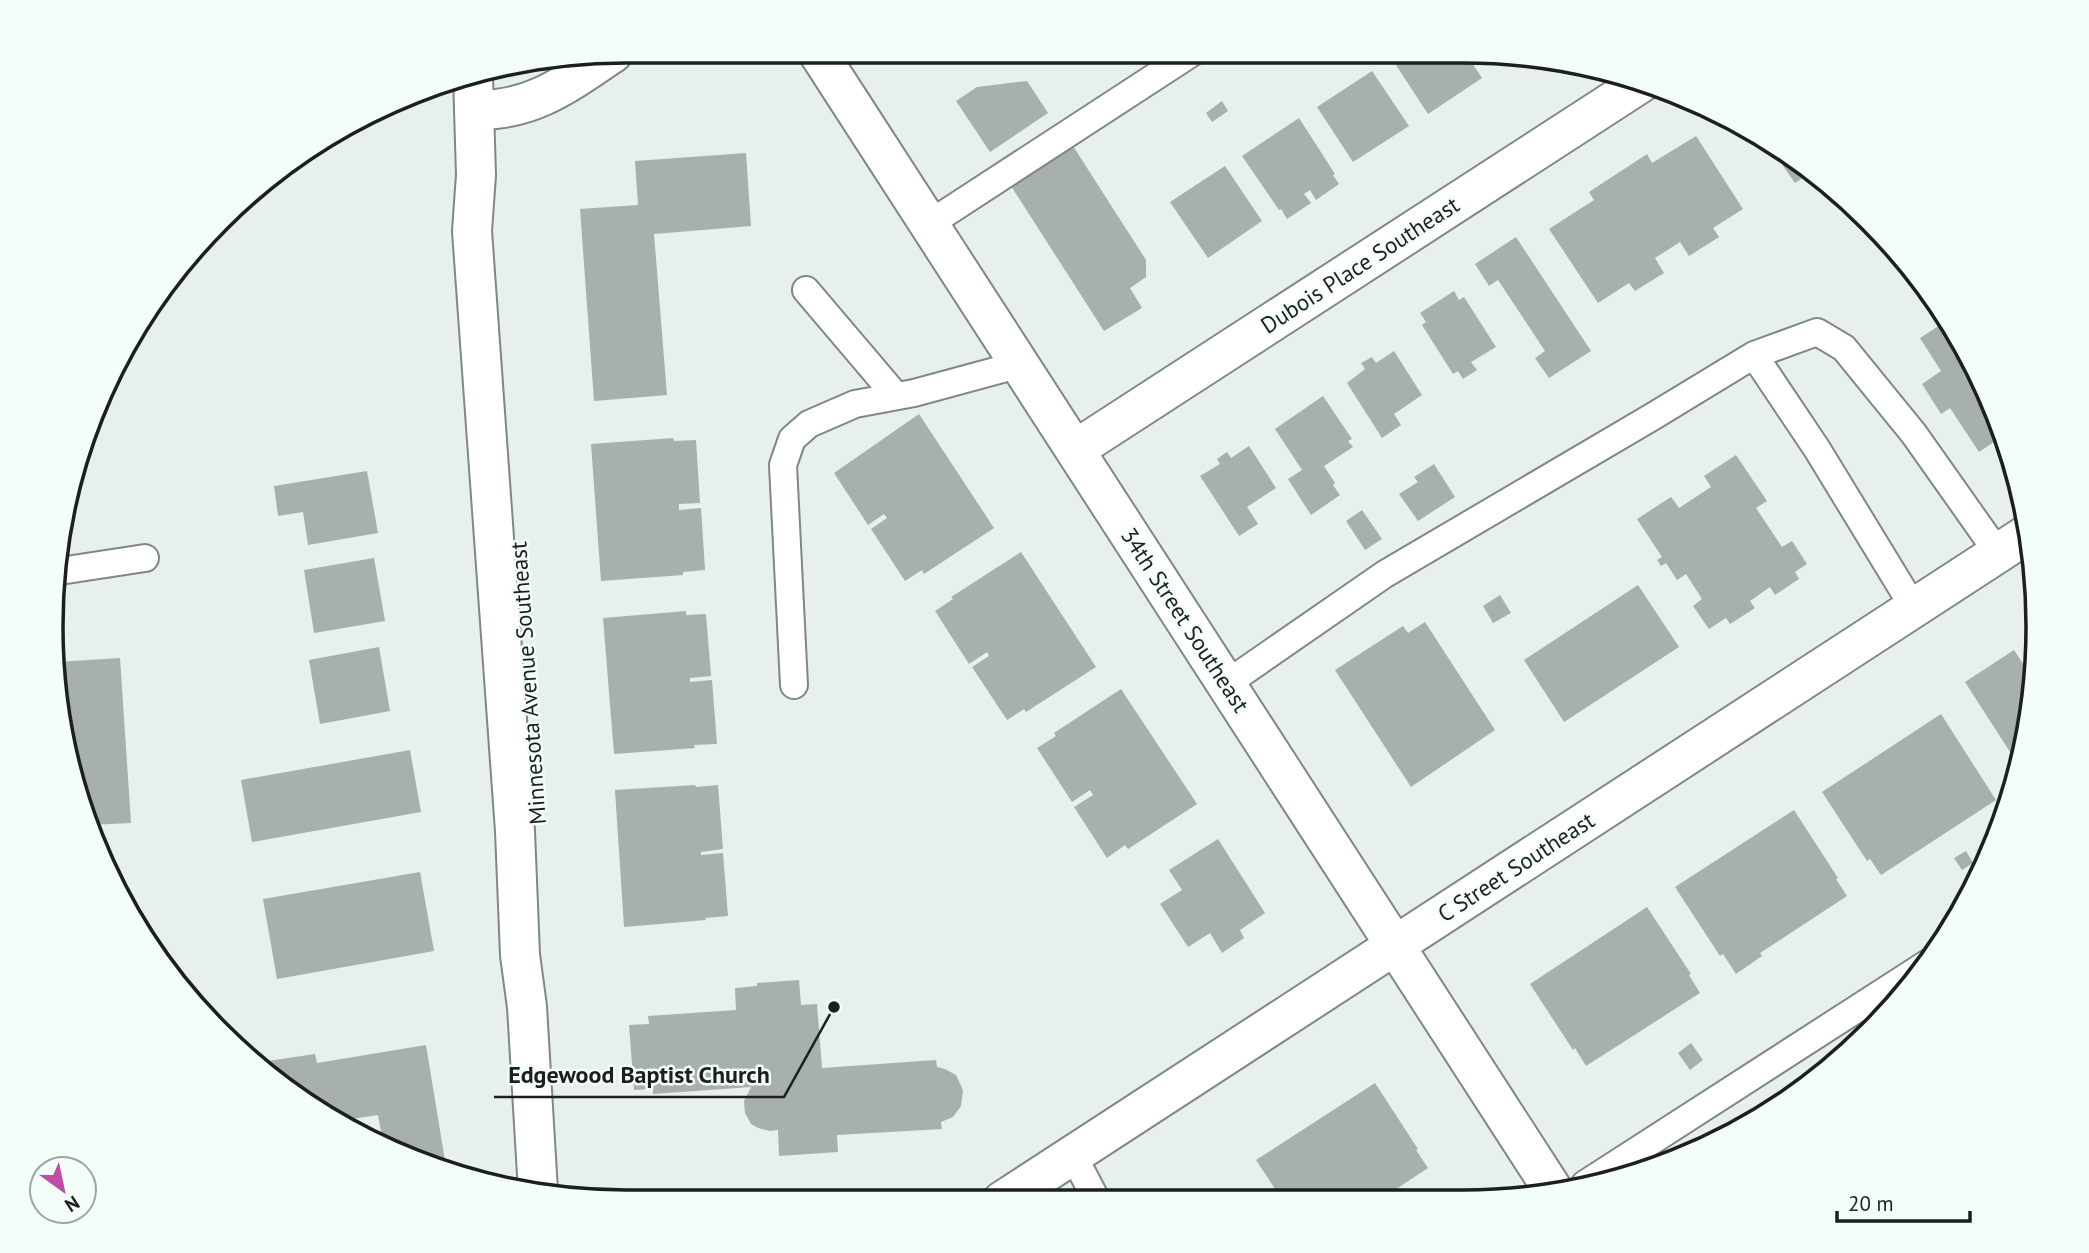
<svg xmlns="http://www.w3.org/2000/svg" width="2089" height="1253" viewBox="0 0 2089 1253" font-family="'PT Sans',sans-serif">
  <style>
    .building { fill: #a7b0aa }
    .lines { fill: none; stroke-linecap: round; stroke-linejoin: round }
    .lane-casing { stroke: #808883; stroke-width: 30 }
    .street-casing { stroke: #808883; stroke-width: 42 }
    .secondary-casing { stroke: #808883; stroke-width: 42 }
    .lane { stroke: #fff; stroke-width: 26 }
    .street { stroke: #fff; stroke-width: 38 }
    .secondary { stroke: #fff; stroke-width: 38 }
    .labels { text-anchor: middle; stroke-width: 5; stroke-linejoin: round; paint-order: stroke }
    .street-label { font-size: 23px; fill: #1c1f1d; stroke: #f4fef8 }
    .rim { fill: none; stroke: #1c1f1d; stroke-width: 3.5 }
    .leader { fill: none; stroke: #1c1f1d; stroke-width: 2.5 }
    .callout-dot { fill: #1c1f1d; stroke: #f4fef8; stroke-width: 2.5 }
    .callout-label { font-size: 24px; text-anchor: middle; font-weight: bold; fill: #1c1f1d; stroke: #f4fef8; stroke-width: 5; stroke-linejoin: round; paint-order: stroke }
  </style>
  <rect width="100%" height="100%" fill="#e7f0ea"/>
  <path class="building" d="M 1403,52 L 1465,52 L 1482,78 L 1428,114 L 1392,59 Z
    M 1490,52 L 1501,52 L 1516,55 L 1499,66 Z
    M 1372,71 L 1409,126 L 1353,162 L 1317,107 Z
    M 1027,81 L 1048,113 L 990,152 L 956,101 L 977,87 Z
    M 1222,101 L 1228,111 L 1212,122 L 1206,113 Z
    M 1299,118 L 1335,174 L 1333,175 L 1339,184 L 1316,200 L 1310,190 L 1304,194 L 1311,203 L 1287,219 L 1281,209 L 1279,210 L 1242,156 Z
    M 1696,136 L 1743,209 L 1713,228 L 1719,237 L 1689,256 L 1680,242 L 1655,258 L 1664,273 L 1635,291 L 1629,283 L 1598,303 L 1549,229 L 1594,200 L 1589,192 L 1647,154 L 1652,163 Z
    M 1764,139 L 1783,148 L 1827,184 L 1819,189 L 1809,174 L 1795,183 Z
    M 1073,146 L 1146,260 L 1146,277 L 1130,288 L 1142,308 L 1104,331 L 1011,186 Z
    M 746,153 L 751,226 L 654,234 L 667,395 L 594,401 L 580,209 L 638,205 L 635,161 Z
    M 1225,166 L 1262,221 L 1208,258 L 1170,202 Z
    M 1516,237 L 1591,351 L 1549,378 L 1535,358 L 1545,351 L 1498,280 L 1489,286 L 1475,264 Z
    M 1454,291 L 1459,300 L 1464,297 L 1496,347 L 1471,362 L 1477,370 L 1463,379 L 1458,371 L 1453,374 L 1422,325 L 1426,322 L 1420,313 Z
    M 1948,320 L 1995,407 L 2003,436 L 1979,452 L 1950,408 L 1941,414 L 1922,384 L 1941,371 L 1920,338 Z
    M 138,326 L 140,344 L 129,346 L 138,327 Z
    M 1394,351 L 1422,395 L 1394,414 L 1401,425 L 1382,438 L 1347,383 L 1365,369 L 1361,363 L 1372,357 L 1376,363 Z
    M 1323,396 L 1352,439 L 1348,441 L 1353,447 L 1324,466 L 1335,483 L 1333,485 L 1340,495 L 1311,515 L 1288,479 L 1302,470 L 1275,429 Z
    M 919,414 L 994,528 L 924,574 L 922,570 L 905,581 L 871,529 L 887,518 L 884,514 L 868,525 L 834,473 Z
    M 673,438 L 674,441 L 696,440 L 700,503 L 679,504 L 679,510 L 701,508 L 705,570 L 683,572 L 683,575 L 601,581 L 591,444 Z
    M 1249,446 L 1276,488 L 1247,507 L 1258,524 L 1239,536 L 1200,476 L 1220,464 L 1217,459 L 1227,452 L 1231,458 Z
    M 1736,455 L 1767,501 L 1756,508 L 1782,547 L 1792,541 L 1807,564 L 1795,572 L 1799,579 L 1775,595 L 1770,587 L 1750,601 L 1755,608 L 1730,624 L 1726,618 L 1709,629 L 1693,606 L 1702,599 L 1686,574 L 1677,580 L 1666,563 L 1661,566 L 1657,560 L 1662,557 L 1637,519 L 1671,497 L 1679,508 L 1711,487 L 1704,476 Z
    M 1434,464 L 1455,497 L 1418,521 L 1399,494 L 1418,482 L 1414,477 Z
    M 367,471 L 378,533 L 308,545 L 303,512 L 278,516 L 274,486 Z
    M 1362,510 L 1382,539 L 1365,550 L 1346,521 Z
    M 1021,552 L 1096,667 L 1026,712 L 1024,709 L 1007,720 L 972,667 L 989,656 L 987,652 L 969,664 L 935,611 L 953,599 L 951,597 Z
    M 374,558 L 385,621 L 314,633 L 304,570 Z
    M 1638,585 L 1679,647 L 1564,722 L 1524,660 Z
    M 1500,595 L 1511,613 L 1493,623 L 1483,606 Z
    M 686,611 L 686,615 L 706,614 L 711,676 L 690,678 L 690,682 L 712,680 L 717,744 L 694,745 L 695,748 L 614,754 L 603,618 Z
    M 1425,622 L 1495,730 L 1411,787 L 1335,670 L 1403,626 L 1408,633 Z
    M 379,647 L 390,711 L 320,724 L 309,660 Z
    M 2014,650 L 2033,679 L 2027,739 L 2019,766 L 1965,682 Z
    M 120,658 L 131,823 L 89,825 L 81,811 L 57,662 Z
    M 1121,689 L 1197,804 L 1128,849 L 1125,845 L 1107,858 L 1074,807 L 1093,795 L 1090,790 L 1072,802 L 1037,748 L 1056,736 L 1054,733 Z
    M 1941,714 L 1996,800 L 1881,875 L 1870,859 L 1867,861 L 1822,792 Z
    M 410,750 L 421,812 L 252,842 L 241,780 Z
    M 695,785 L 696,787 L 718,785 L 723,849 L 701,852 L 701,855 L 723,853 L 728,916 L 705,918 L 706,920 L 624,927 L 615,790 Z
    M 1794,810 L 1838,878 L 1836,879 L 1847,896 L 1760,953 L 1762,956 L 1736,974 L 1723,954 L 1720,956 L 1675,887 Z
    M 1218,839 L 1265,913 L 1240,930 L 1244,938 L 1222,953 L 1210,933 L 1188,947 L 1160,904 L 1182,890 L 1169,870 Z
    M 1966,851 L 1973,863 L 1962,870 L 1954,858 Z
    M 420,872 L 434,951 L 277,979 L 263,899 Z
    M 1647,907 L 1691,974 L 1689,975 L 1700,993 L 1586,1066 L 1575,1048 L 1573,1050 L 1530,984 Z
    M 799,980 L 801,1005 L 817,1004 L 822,1068 L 936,1060 L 937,1067 L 945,1069 L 956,1075 L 963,1090 L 961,1106 L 953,1117 L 941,1122 L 942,1129 L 837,1135 L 838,1152 L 779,1156 L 778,1130 L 770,1131 L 758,1128 L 751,1124 L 745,1113 L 744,1101 L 751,1087 L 653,1094 L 653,1089 L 634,1090 L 629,1025 L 649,1024 L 648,1016 L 736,1010 L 735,988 L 757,986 L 757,983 Z
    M 1691,1043 L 1703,1060 L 1690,1070 L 1678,1053 Z
    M 426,1045 L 447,1173 L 383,1143 L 378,1115 L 339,1121 L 324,1114 L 323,1111 L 306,1105 L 261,1062 L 315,1054 L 317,1063 Z
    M 1375,1083 L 1418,1149 L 1416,1150 L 1428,1168 L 1378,1201 L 1283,1201 L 1256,1160 Z"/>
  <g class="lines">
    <defs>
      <path id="lane" d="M 929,224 L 1193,52
        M 806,290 L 896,396
        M 1754,355 L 1817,449 L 1914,608
        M 60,571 L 145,558
        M 1226,684 L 1385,574 L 1652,417 L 1754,355 L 1817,332 L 1844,348 L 1914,434 L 1998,553
        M 794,685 L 783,465 L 792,439 L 809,424 L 855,404 L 914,393 L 1021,364
        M 1073,1155 L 1097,1201
        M 1585,1184 L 1928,963"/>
      <path id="street" d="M 817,51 C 1064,430 1307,811 1553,1190
        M 476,110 C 533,111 568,83 613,53
        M 1076,449 L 1644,81
        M 1002,1201 L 2029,533"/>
      <path id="secondary" d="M 473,76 L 476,175 L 472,231 L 515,831 L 520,955 L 527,1007 L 538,1191"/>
    </defs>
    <use href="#lane" class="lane-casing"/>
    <use href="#street" class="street-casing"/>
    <use href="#secondary" class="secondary-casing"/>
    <use href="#lane" class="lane"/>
    <use href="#street" class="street"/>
    <use href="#secondary" class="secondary"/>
  </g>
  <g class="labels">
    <g class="street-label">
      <text transform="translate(1360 265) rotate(-33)" y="8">Dubois Place Southeast</text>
      <text transform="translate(1185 620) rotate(57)" y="8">34th Street Southeast</text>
      <text transform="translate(528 683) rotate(-94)" y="8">Minnesota Avenue Southeast</text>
      <text transform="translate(1516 867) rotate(-33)" y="8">C Street Southeast</text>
    </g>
  </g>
  <path d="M0 0H2089V1253H0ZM626 63H1463A563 563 0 0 1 2026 626V627A563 563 0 0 1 1463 1190H626A563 563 0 0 1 63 627V626A563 563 0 0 1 626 63Z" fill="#f4fef8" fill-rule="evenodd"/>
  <path class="rim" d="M626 63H1463A563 563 0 0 1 2026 626V627A563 563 0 0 1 1463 1190H626A563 563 0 0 1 63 627V626A563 563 0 0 1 626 63Z"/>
  <path class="leader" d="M834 1007L784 1097H494"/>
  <circle class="callout-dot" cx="834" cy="1007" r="7"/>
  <g class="callout-label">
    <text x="639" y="1083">Edgewood Baptist Church</text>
  </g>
  <g transform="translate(63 1190) rotate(147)"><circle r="33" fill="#f4fef8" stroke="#9ea5a0" stroke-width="2"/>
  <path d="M0-5L12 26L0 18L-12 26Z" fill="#c14ca4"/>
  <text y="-10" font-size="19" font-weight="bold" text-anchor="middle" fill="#1c1f1d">N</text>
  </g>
  <path d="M1837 1211v10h133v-10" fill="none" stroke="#1c1f1d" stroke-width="3.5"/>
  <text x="1848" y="1211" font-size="21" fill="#1c1f1d" stroke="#f4fef8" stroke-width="5" paint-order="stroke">20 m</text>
</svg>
